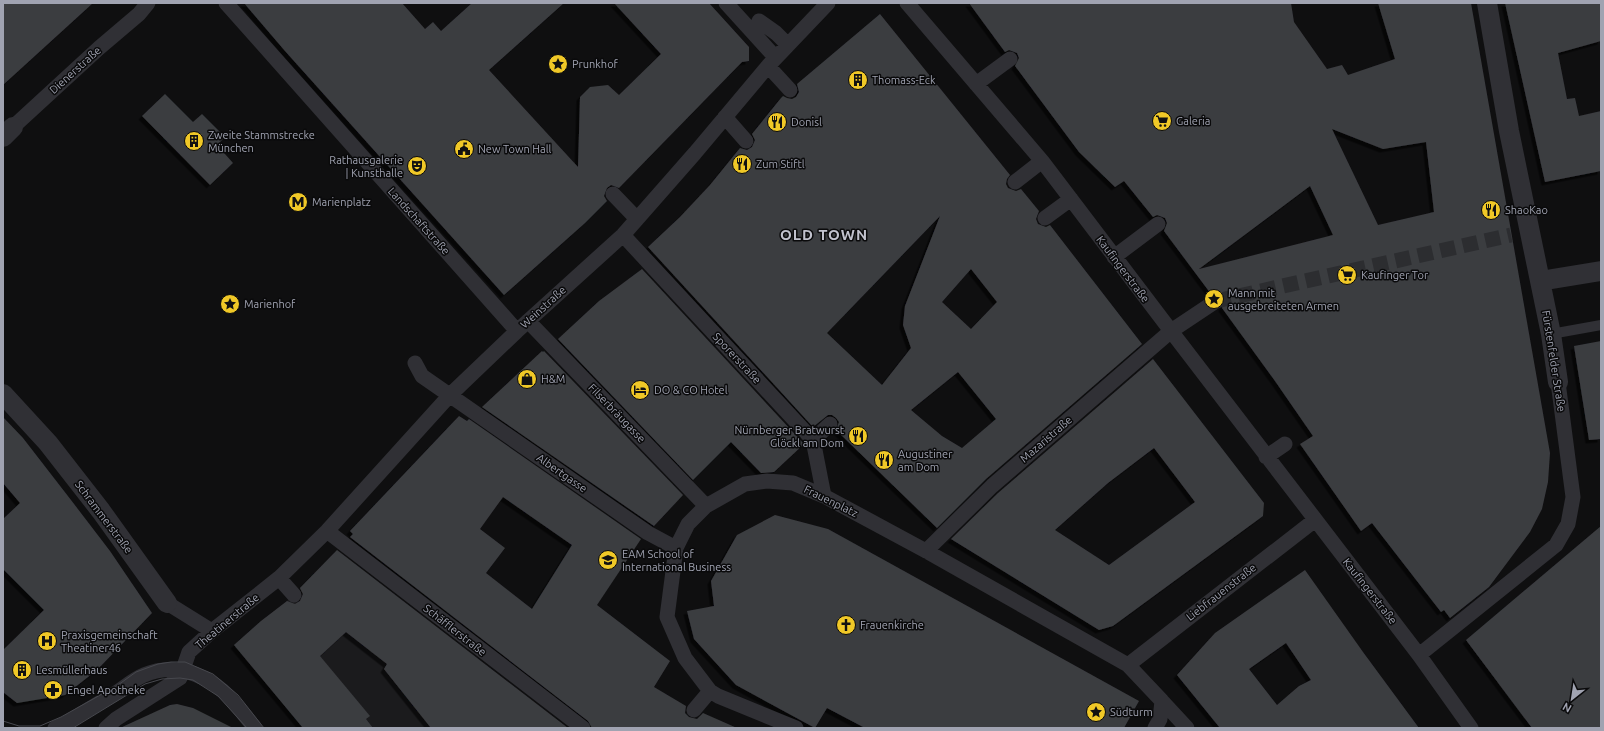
<svg xmlns="http://www.w3.org/2000/svg" width="1604" height="731" viewBox="0 0 1604 731" font-family="Ubuntu,sans-serif">
  <style>
    .built { fill: #1b1b1d }
    .building { fill: #3b3c40; fill-rule: evenodd; filter: url(#shadow) }
    .lines { fill: none; stroke-linecap: round; stroke-linejoin: round }
    .pedestrian-tunnel { stroke: #2c2d30; stroke-width: 15; stroke-dasharray: 15 8; stroke-linecap: butt }
    .service { stroke: #303035; stroke-width: 10 }
    .pedestrian { stroke: #303035; stroke-width: 15 }
    .minor { stroke: #303035; stroke-width: 20 }
    .tram { stroke: #47484e; stroke-width: 1 }
    .labels { text-anchor: middle; stroke-width: 3; stroke-linejoin: round; paint-order: stroke }
    .poi-label { font-size: 11px; fill: #a0a3b1; stroke: #0a0a0b; text-anchor: start }
    .street-label { font-size: 11px; fill: #a0a3b1; stroke: #0a0a0b }
    .district-label { font-size: 15px; font-weight: bold; letter-spacing: 1px; fill: #c1c2cd; stroke: #0a0a0b }
  </style>
  <defs>
    <filter id="shadow"><feDropShadow dx="-3.5" dy="3.5" stdDeviation="0" flood-color="#0009"/></filter>
  </defs>
  <rect width="100%" height="100%" fill="#0f0f10"/>
  <path class="built" d="M 335,553 L 557,728 L 303,728 L 234,645 L 261,621 L 284,604 Z"/>
  <path class="building" d="M 3,3 L 93,3 L 3,85 Z
    M 244,3 L 402,3 L 425,29 L 433,22 L 441,31 L 472,3 L 564,3 L 489,70 L 578,167 L 580,97 L 590,87 L 608,85 L 619,95 L 661,54 L 614,3 L 709,3 L 749,47 L 749,61 L 742,62 L 619,188 L 611,185 L 607,188 L 604,196 L 607,201 L 585,223 L 504,295 L 285,51 Z
    M 969,3 L 1291,3 L 1294,22 L 1327,69 L 1342,65 L 1348,75 L 1395,59 L 1378,3 L 1471,3 L 1550,453 L 1548,482 L 1542,509 L 1530,532 L 1489,587 L 1450,618 L 1444,610 L 1441,612 L 1372,523 L 1361,531 L 1300,444 L 1313,436 L 1275,381 L 1222,308 L 1225,301 L 1223,296 L 1216,292 L 1211,294 L 1164,231 L 1167,223 L 1165,218 L 1157,215 L 1153,217 L 1124,181 L 1115,187 L 1079,152 L 1015,66 L 1019,58 L 1017,53 L 1009,50 L 1005,52 ZM 1332,129 L 1383,149 L 1426,142 L 1434,212 L 1378,225 ZM 1310,186 L 1333,235 L 1199,269 Z
    M 1505,3 L 1601,3 L 1601,41 L 1558,53 L 1567,99 L 1575,98 L 1579,116 L 1601,111 L 1601,171 L 1545,182 Z
    M 880,14 L 1010,175 L 1007,179 L 1006,184 L 1008,188 L 1016,191 L 1021,189 L 1039,211 L 1036,219 L 1038,224 L 1046,227 L 1050,225 L 1142,344 L 986,479 L 937,528 L 836,430 L 839,422 L 836,418 L 832,415 L 828,415 L 813,427 L 648,247 L 680,217 L 710,185 L 740,148 L 747,150 L 752,147 L 755,140 L 752,134 L 781,98 L 783,96 L 787,98 L 792,99 L 796,97 L 799,92 L 797,84 ZM 940,216 L 905,306 L 903,325 L 911,348 L 882,385 L 827,333 ZM 971,269 L 997,302 L 971,329 L 942,302 ZM 958,372 L 996,419 L 962,448 L 942,436 L 911,410 Z
    M 165,94 L 193,122 L 202,114 L 225,137 L 217,145 L 233,163 L 210,185 L 142,116 Z
    M 642,269 L 804,444 L 774,472 L 761,473 L 731,442 L 693,480 L 558,339 L 599,301 Z
    M 1601,341 L 1601,439 L 1589,440 L 1574,346 Z
    M 542,351 L 543,352 L 544,351 L 683,495 L 654,526 L 482,407 Z
    M 1153,359 L 1264,503 L 1263,516 L 1113,626 L 1099,630 L 951,539 L 998,493 ZM 1154,448 L 1195,502 L 1109,565 L 1055,530 L 1108,483 Z
    M 459,416 L 467,421 L 469,419 L 641,539 L 597,605 L 670,661 L 654,687 L 686,706 L 685,713 L 689,717 L 697,719 L 703,713 L 737,728 L 592,728 L 588,721 L 350,537 L 353,534 L 350,531 ZM 503,497 L 572,545 L 532,609 L 486,573 L 505,548 L 480,529 Z
    M 3,417 L 23,438 L 71,500 L 110,551 L 152,613 L 97,670 L 65,695 L 17,703 L 3,692 L 3,650 L 44,610 L 3,569 L 3,519 L 20,503 L 3,483 Z
    M 775,515 L 828,529 L 1139,701 L 1124,728 L 865,728 L 827,708 L 815,728 L 736,685 L 694,639 L 687,611 L 714,606 L 711,581 L 737,535 Z
    M 1601,526 L 1601,728 L 1532,728 L 1466,640 Z
    M 337,550 L 568,728 L 431,728 L 384,669 L 387,664 L 346,632 L 320,656 L 370,716 L 366,719 L 373,728 L 303,728 L 234,645 L 261,621 L 287,601 L 295,604 L 300,601 L 303,594 L 300,588 Z
    M 1305,570 L 1363,652 L 1419,728 L 1220,728 L 1177,675 L 1215,633 ZM 1286,643 L 1311,680 L 1299,686 L 1277,705 L 1249,669 Z
    M 177,704 L 193,708 L 233,728 L 120,728 L 170,705 Z"/>
  <g class="lines">
    <path class="pedestrian-tunnel" d="M 1216,301 L 1511,235"/>
    <path class="service" d="M 1551,334 L 1601,325"/>
    <path class="pedestrian" d="M 226,3 L 517,331
      M 726,3 L 775,57
      M 907,3 L 1042,161 L 1171,331 L 1419,655 L 1471,728
      M 759,21 L 776,33 L 787,44
      M 768,66 L 790,90
      M 976,84 L 1010,59
      M 725,117 L 746,141
      M 13,127 L 99,48 L 139,14 L 148,3
      M 1015,182 L 1042,161
      M 613,194 L 637,219
      M 1045,218 L 1071,199
      M 623,235 L 813,440 L 824,496
      M 1114,257 L 1158,224
      M 528,321 L 706,506
      M 415,363 L 422,376 L 648,533 L 676,548
      M 813,440 L 830,424
      M 1266,457 L 1285,444
      M 327,531 L 583,728
      M 926,551 L 992,486 L 1171,331 L 1216,301
      M 279,578 L 294,595
      M 167,603 L 212,631
      M 1419,655 L 1556,545 L 1568,524 L 1573,497 L 1558,382
      M 1128,665 L 1315,520
      M 1162,701 L 1187,728
      M 694,710 L 710,691
      M 55,728 L 66,723 C 83,713 99,703 116,693 C 125,687 134,679 144,675 C 172,663 201,672 223,691 C 235,702 244,715 255,728
      M 106,728 L 116,719 L 180,678 L 189,652 L 212,631 L 279,578 L 327,531 L 450,395 L 517,331 L 623,235 L 695,153 L 768,66 L 828,3
      M 796,728 L 718,696 L 710,691 L 685,658 L 667,617 L 676,548 L 688,524 L 706,506 L 745,484 L 767,481 L 793,483 L 824,496 L 926,551 L 1128,665 L 1162,701 L 1160,719 L 1155,728"/>
    <path class="minor" d="M 1487,3 L 1509,131 L 1551,334 L 1558,382
      M 3,137 L 13,127
      M 1540,281 L 1601,271
      M 3,394 L 48,443 L 101,511 L 167,603"/>
    <path class="tram" d="M 3,721 L 19,726 L 40,726 L 61,717 L 118,685 L 136,672 L 158,664 L 171,662 L 185,662 L 213,674 L 238,695 L 264,728
      M 73,728 L 145,684 L 162,679 L 180,678 L 193,680 L 218,696 L 247,728"/>
  </g>
  <defs>
    <symbol id="sight-disc" viewBox="-11 -11 22 22"><circle r="9.5" fill="#f0c827" stroke="#0a0a0b"/><path d="M0-6L1.8-2.2L6-1.7L2.9 1.2L3.7 5.4L0 3.3L-3.7 5.4L-2.9 1.2L-6-1.7L-1.8-2.2Z" fill="#111"/></symbol>
    <symbol id="building-disc" viewBox="-11 -11 22 22"><circle r="9.5" fill="#f0c827" stroke="#0a0a0b"/><path d="M-4-6H4V6H1V3H-1V6H-4ZM-2.5-4.3h1.7v1.8h-1.7ZM.8-4.3h1.7v1.8H.8ZM-2.5-1h1.7V.8h-1.7ZM.8-1h1.7V.8H.8Z" fill="#111"/></symbol>
    <symbol id="supermarket-disc" viewBox="-11 -11 22 22"><circle r="9.5" fill="#f0c827" stroke="#0a0a0b"/><path d="M-6-5.5h2.5l.6 2H6L4.5 2H-2.5L-4.4-4H-6ZM-1.5 3.2a1.3 1.3 0 1 0 .1 0ZM3 3.2a1.3 1.3 0 1 0 .1 0Z" fill="#111"/></symbol>
    <symbol id="restaurant-disc" viewBox="-11 -11 22 22"><circle r="9.5" fill="#f0c827" stroke="#0a0a0b"/><path d="M-5-6h1v4h1v-4h1v4h1v-4h1v5L-1.5 .5V6h-2V.5L-5-1ZM5-6V6H3V1.5H1.5Q1.5-4 5-6Z" fill="#111"/></symbol>
    <symbol id="civic-disc" viewBox="-11 -11 22 22"><circle r="9.5" fill="#f0c827" stroke="#0a0a0b"/><path d="M-.6-6.5H3V-4.5H.6V-3L4-1V1h2V6H-6V1h2V-1L-.6-3ZM-1.2 2.5V6h2.4V2.5Z" fill="#111"/></symbol>
    <symbol id="theatre-disc" viewBox="-11 -11 22 22"><circle r="9.5" fill="#f0c827" stroke="#0a0a0b"/><path d="M-5-5.5Q0-4 5-5.5V0Q5 5 0 6Q-5 5-5 0ZM-3.3-2.5H-1v1.5H-3.3ZM1-2.5H3.3v1.5H1ZM-2.8 1Q0 5.5 2.8 1Z" fill="#111"/></symbol>
    <symbol id="metro-disc" viewBox="-11 -11 22 22"><circle r="9.5" fill="#f0c827" stroke="#0a0a0b"/><path d="M-5.5 5V-5H-3L0 0L3-5H5.5V5H3V-.5L0 4L-3-.5V5Z" fill="#111"/></symbol>
    <symbol id="shop-disc" viewBox="-11 -11 22 22"><circle r="9.5" fill="#f0c827" stroke="#0a0a0b"/><path d="M-5-2.5h2.3a2.7 3.5 0 0 1 5.4 0H5L5.5 6h-11ZM-1.5-2.5h3a1.5 2.3 0 0 0-3 0Z" fill="#111"/></symbol>
    <symbol id="hotel-disc" viewBox="-11 -11 22 22"><circle r="9.5" fill="#f0c827" stroke="#0a0a0b"/><path d="M-6-4.5h1.5V1H6V5H4.5V3h-9V5H-6ZM-4 0a1.8 1.8 0 1 1 3.6 0ZM.5 0V-2.5h3Q6-2.5 6 0Z" fill="#111"/></symbol>
    <symbol id="school-disc" viewBox="-11 -11 22 22"><circle r="9.5" fill="#f0c827" stroke="#0a0a0b"/><path d="M0-5L7-2L0 1L-7-2ZM-4 1L0 2.5L4 1V4Q0 6-4 4Z" fill="#111"/></symbol>
    <symbol id="church-disc" viewBox="-11 -11 22 22"><circle r="9.5" fill="#f0c827" stroke="#0a0a0b"/><path d="M-1.2-6h2.4v3.5h3.3v2.4h-3.3V6h-2.4V-.1h-3.3v-2.4h3.3Z" fill="#111"/></symbol>
    <symbol id="hospital-disc" viewBox="-11 -11 22 22"><circle r="9.5" fill="#f0c827" stroke="#0a0a0b"/><path d="M-5-5h3v3.5h4V-5h3V5h-3V1.5h-4V5h-3Z" fill="#111"/></symbol>
    <symbol id="pharmacy-disc" viewBox="-11 -11 22 22"><circle r="9.5" fill="#f0c827" stroke="#0a0a0b"/><path d="M-2-6h4v4h4v4h-4v4h-4v-4h-4v-4h4Z" fill="#111"/></symbol>
  </defs>
  <g fill-rule="evenodd">
    <use href="#sight-disc" x="547" y="53" width="22" height="22"/>
    <use href="#building-disc" x="847" y="69" width="22" height="22"/>
    <use href="#supermarket-disc" x="1151" y="110" width="22" height="22"/>
    <use href="#restaurant-disc" x="766" y="111" width="22" height="22"/>
    <use href="#building-disc" x="183" y="130" width="22" height="22"/>
    <use href="#civic-disc" x="453" y="138" width="22" height="22"/>
    <use href="#restaurant-disc" x="731" y="153" width="22" height="22"/>
    <use href="#theatre-disc" x="406" y="155" width="22" height="22"/>
    <use href="#metro-disc" x="287" y="191" width="22" height="22"/>
    <use href="#restaurant-disc" x="1480" y="199" width="22" height="22"/>
    <use href="#supermarket-disc" x="1336" y="264" width="22" height="22"/>
    <use href="#sight-disc" x="1203" y="288" width="22" height="22"/>
    <use href="#sight-disc" x="219" y="293" width="22" height="22"/>
    <use href="#shop-disc" x="516" y="368" width="22" height="22"/>
    <use href="#hotel-disc" x="629" y="379" width="22" height="22"/>
    <use href="#restaurant-disc" x="847" y="425" width="22" height="22"/>
    <use href="#restaurant-disc" x="873" y="449" width="22" height="22"/>
    <use href="#school-disc" x="597" y="549" width="22" height="22"/>
    <use href="#church-disc" x="835" y="614" width="22" height="22"/>
    <use href="#hospital-disc" x="36" y="630" width="22" height="22"/>
    <use href="#building-disc" x="11" y="659" width="22" height="22"/>
    <use href="#pharmacy-disc" x="42" y="679" width="22" height="22"/>
    <use href="#sight-disc" x="1085" y="701" width="22" height="22"/>
  </g>
  <g class="labels">
    <g class="poi-label">
      <text x="572" y="68">Prunkhof</text>
      <text x="872" y="84">Thomass-Eck</text>
      <text x="1176" y="125">Galeria</text>
      <text x="791" y="126">Donisl</text>
      <text x="208" y="139">Zweite Stammstrecke<tspan x="208" dy="13">München</tspan></text>
      <text x="478" y="153">New Town Hall</text>
      <text x="403" y="164" text-anchor="end">Rathausgalerie<tspan x="403" dy="13">| Kunsthalle</tspan></text>
      <text x="756" y="168">Zum Stiftl</text>
      <text x="312" y="206">Marienplatz</text>
      <text x="1505" y="214">ShaoKao</text>
      <text x="1361" y="279">Kaufinger Tor</text>
      <text x="1228" y="297">Mann mit<tspan x="1228" dy="13">ausgebreiteten Armen</tspan></text>
      <text x="244" y="308">Marienhof</text>
      <text x="541" y="383">H&amp;M</text>
      <text x="654" y="394">DO &amp; CO Hotel</text>
      <text x="844" y="434" text-anchor="end">Nürnberger Bratwurst<tspan x="844" dy="13">Glöckl am Dom</tspan></text>
      <text x="898" y="458">Augustiner<tspan x="898" dy="13">am Dom</tspan></text>
      <text x="622" y="558">EAM School of<tspan x="622" dy="13">International Business</tspan></text>
      <text x="860" y="629">Frauenkirche</text>
      <text x="61" y="639">Praxisgemeinschaft<tspan x="61" dy="13">Theatiner46</tspan></text>
      <text x="36" y="674">Lesmüllerhaus</text>
      <text x="67" y="694">Engel Apotheke</text>
      <text x="1110" y="716">Südturm</text>
    </g>
    <g class="street-label">
      <text transform="translate(75 70) rotate(-42)" y="4">Dienerstraße</text>
      <text transform="translate(419 221) rotate(48)" y="4">Landschaftstraße</text>
      <text transform="translate(1123 269) rotate(53)" y="4">Kaufingerstraße</text>
      <text transform="translate(543 307) rotate(-42)" y="4">Weinstraße</text>
      <text transform="translate(737 358) rotate(47)" y="4">Sporerstraße</text>
      <text transform="translate(1554 361) rotate(81)" y="4">Fürstenfelder Straße</text>
      <text transform="translate(617 413) rotate(46)" y="4">Filserbräugasse</text>
      <text transform="translate(1046 439) rotate(-41)" y="4">Mazaristraße</text>
      <text transform="translate(562 473) rotate(35)" y="4">Albertgasse</text>
      <text transform="translate(831 501) rotate(26)" y="4">Frauenplatz</text>
      <text transform="translate(104 517) rotate(53)" y="4">Schrammerstraße</text>
      <text transform="translate(1370 591) rotate(52)" y="4">Kaufingerstraße</text>
      <text transform="translate(1221 592) rotate(-38)" y="4">Liebfrauenstraße</text>
      <text transform="translate(227 621) rotate(-40)" y="4">Theatinerstraße</text>
      <text transform="translate(455 630) rotate(38)" y="4">Schäfflerstraße</text>
    </g>
    <g class="district-label">
      <text x="824" y="240">OLD TOWN</text>
    </g>
  </g>
  <rect width="1604" height="731" fill="none" stroke="#a0a3b1" stroke-width="8"/>
  <g transform="translate(1572 699) rotate(210)" stroke="#0a0a0b" stroke-width="3" paint-order="stroke">
  <path d="M0-3L7 15L0 10L-7 15Z" fill="#a0a3b1"/>
  <text y="-6" font-size="11" font-weight="bold" text-anchor="middle" fill="#a0a3b1">N</text>
  </g>
</svg>
